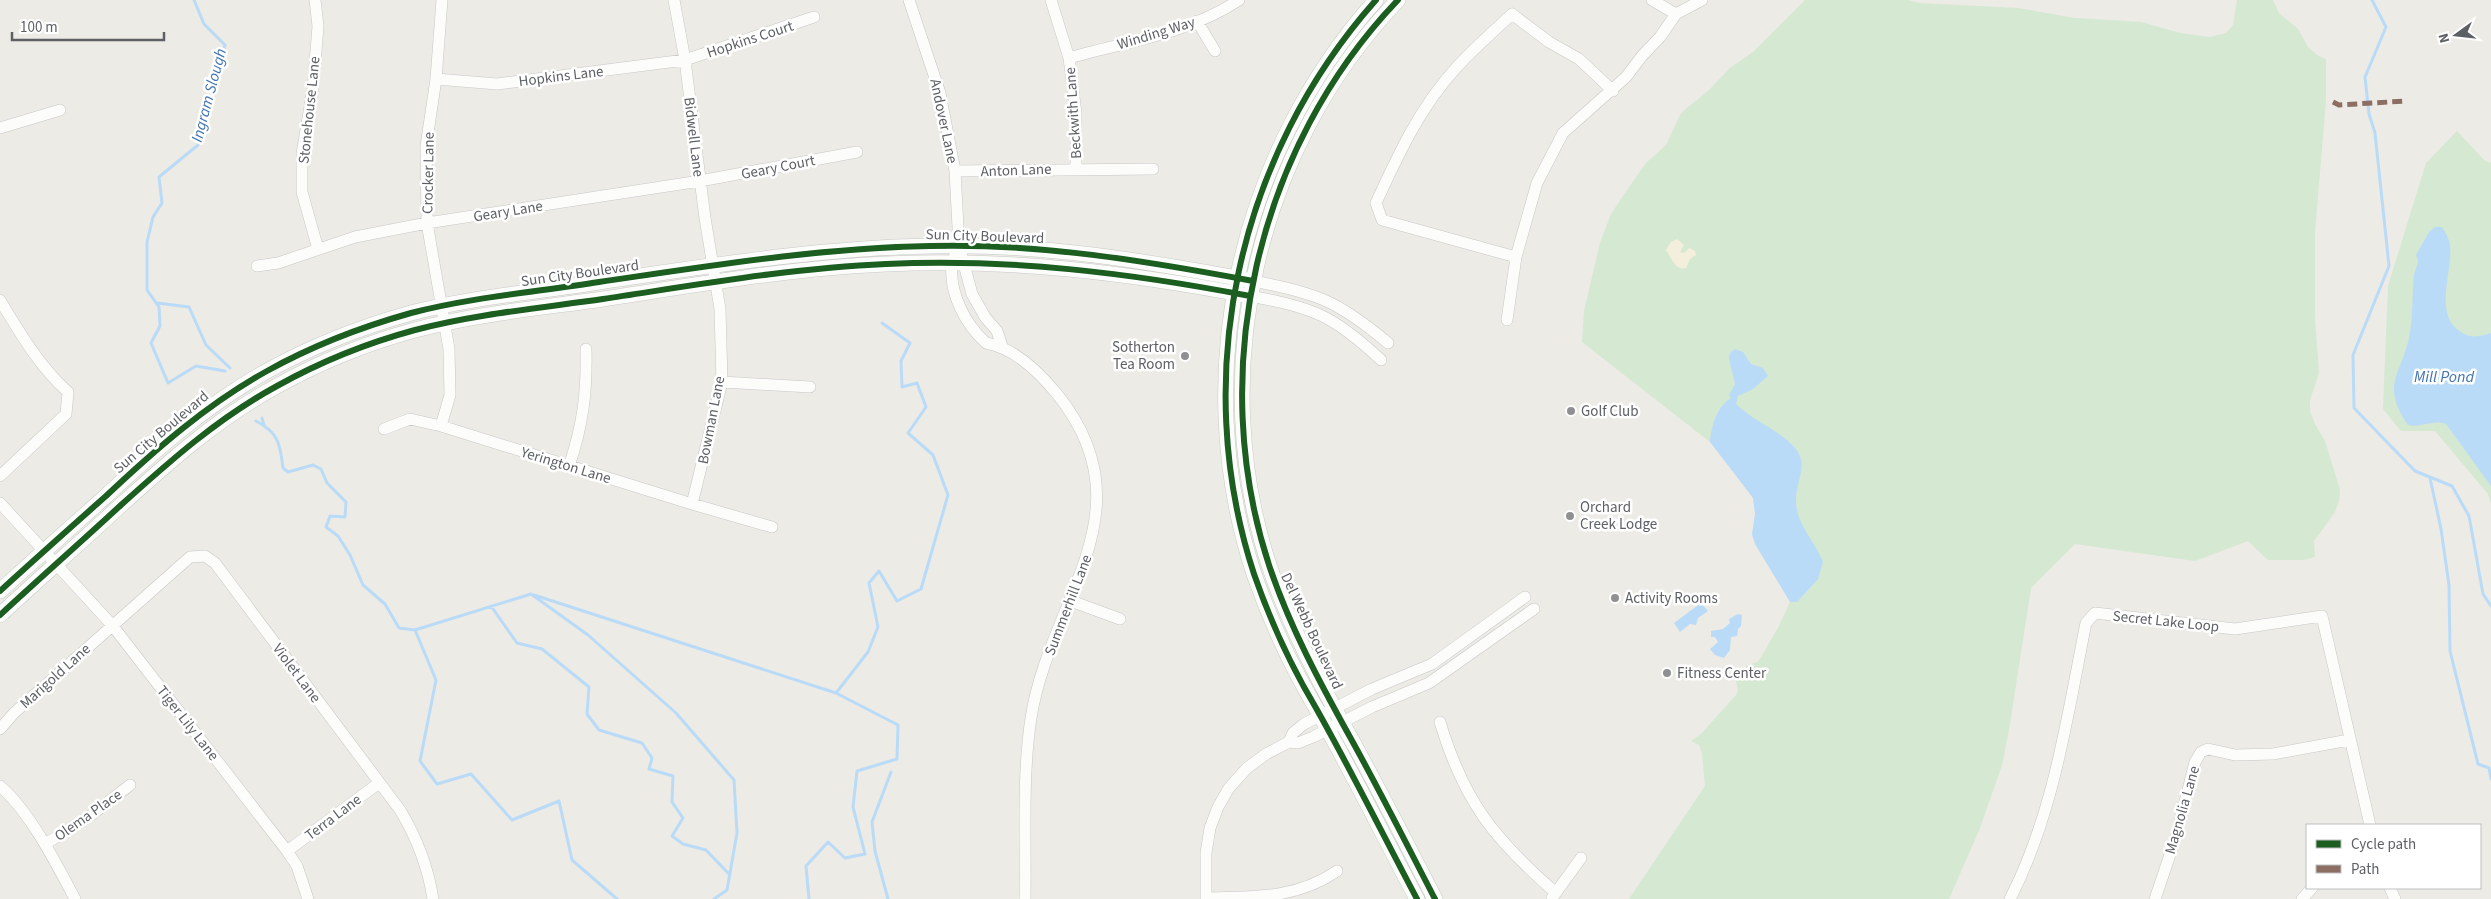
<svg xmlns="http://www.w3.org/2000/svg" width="2491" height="899" viewBox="0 0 2491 899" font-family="'Source Sans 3',sans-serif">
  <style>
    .green { fill: #d4e8d2 }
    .sand { fill: #f4efdc }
    .water { fill: #badbf7 }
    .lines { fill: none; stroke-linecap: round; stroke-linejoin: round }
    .stream { stroke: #badbf7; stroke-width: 3 }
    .street-casing { stroke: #c7c7c7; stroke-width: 12 }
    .secondary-casing { stroke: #c8c9c8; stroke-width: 16 }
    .street { stroke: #fcfcfb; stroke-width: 11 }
    .secondary { stroke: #fcfcfb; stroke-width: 15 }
    .quiet { stroke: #8d6e63; stroke-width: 5; stroke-dasharray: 10 5; stroke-linecap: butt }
    .cycleway-casing { stroke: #fff; stroke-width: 9 }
    .cycleway { stroke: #1b5e20; stroke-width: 6 }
    .poi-dot { fill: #8e9092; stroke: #fff; stroke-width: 2 }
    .labels { text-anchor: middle; stroke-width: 5; stroke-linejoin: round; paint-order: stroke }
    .street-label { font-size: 15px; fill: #5c5f64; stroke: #fff }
    .poi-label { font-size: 15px; fill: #5c5f64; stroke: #fff; text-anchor: start }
    .water-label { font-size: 16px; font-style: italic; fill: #4174b0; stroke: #fff }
  </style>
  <rect width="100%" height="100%" fill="#ecebe6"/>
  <path class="green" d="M 1805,0 L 1908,0 L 1919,3 L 2018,8 L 2075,18 L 2141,22 L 2180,33 L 2210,37 L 2226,33 L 2233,25 L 2237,0 L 2273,0 L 2279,13 L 2298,29 L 2308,47 L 2317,55 L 2326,59 L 2326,101 L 2315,232 L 2315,319 L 2319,373 L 2310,400 L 2310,411 L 2315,424 L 2325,441 L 2340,490 L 2339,501 L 2335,512 L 2314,541 L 2315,557 L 2303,560 L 2268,560 L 2248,541 L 2195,561 L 2075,544 L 2031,588 L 2009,730 L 2002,765 L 1980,828 L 1949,899 L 1629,899 L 1705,786 L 1702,753 L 1699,745 L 1691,741 L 1701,734 L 1736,695 L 1738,690 L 1736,681 L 1747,665 L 1758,662 L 1764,652 L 1779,626 L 1790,602 L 1766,492 L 1710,442 L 1582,342 L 1584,311 L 1600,243 L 1611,214 L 1627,190 L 1646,163 L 1666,145 L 1681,113 L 1708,91 L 1730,68 L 1753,52 Z
    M 2457,131 L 2485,161 L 2491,163 L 2491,504 L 2488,494 L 2435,431 L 2401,431 L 2383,409 L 2388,286 L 2426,163 Z"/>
  <path class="sand" d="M 1677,239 L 1684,245 L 1680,252 L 1684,253 L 1689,248 L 1695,251 L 1696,255 L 1690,259 L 1686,268 C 1675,271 1671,257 1666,250 L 1671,242 Z"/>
  <path class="water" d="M 2435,227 L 2442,227 C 2446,233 2449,239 2450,245 C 2453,271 2434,312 2458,330 C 2469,339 2479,337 2491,333 L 2491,486 L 2446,424 C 2433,419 2421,428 2408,425 C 2379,384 2403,373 2410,333 C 2413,314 2412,294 2414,275 C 2415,270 2418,265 2418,260 L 2416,255 L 2429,232 Z
    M 1735,349 L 1743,352 L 1751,364 L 1763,368 L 1768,376 L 1753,389 L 1738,396 L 1736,404 C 1753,421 1778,429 1795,448 C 1809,464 1796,482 1796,499 C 1795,523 1815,541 1823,562 L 1818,579 L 1797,602 L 1790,602 L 1755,544 L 1752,534 L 1755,514 L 1753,498 L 1710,442 C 1711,427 1717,406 1731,398 L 1729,395 L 1735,384 L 1729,359 L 1730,353 Z
    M 1701,603 L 1708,611 L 1698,618 L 1696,625 L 1690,624 L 1680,632 L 1674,623 Z
    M 1738,614 L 1742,615 L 1741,626 L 1738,629 L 1737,636 L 1731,637 L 1730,650 L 1724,658 L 1715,655 L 1710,649 L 1718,642 L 1715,637 L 1711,637 L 1711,631 L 1723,629 L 1730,623 L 1729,619 Z"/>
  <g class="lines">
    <path class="stream" d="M 194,0 L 204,24 L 225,45 L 198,145 L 159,177 L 162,203 L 153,217 L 147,242 L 147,290 L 159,307 L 160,326 L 151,343 L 168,383 L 196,366 L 225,371
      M 2372,0 L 2386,27 L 2365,77 L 2369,114 L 2375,133 L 2389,266 L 2353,355 L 2354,408 L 2415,471 L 2452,486 L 2469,516 L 2483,594 L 2491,606
      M 157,303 L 189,307 L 206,345 L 230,368
      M 262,418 L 264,425
      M 256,421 C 279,433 280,444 283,468 L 288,472 L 313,465 L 321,469 L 327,483 L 346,502 L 345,517 L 330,516 L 326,527 L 338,536 L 350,555 L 363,585 L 385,604 L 399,628 L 415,630 L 436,680 L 420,761 L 437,784 L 471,774 L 512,820 L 559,801 L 572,860 L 617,899
      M 2430,478 L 2441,529 L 2449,585 L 2450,651 L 2478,764 L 2489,768 L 2491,779
      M 534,595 L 836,693
      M 491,606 L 517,643 L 542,649 L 589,687 L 587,714 L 599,730 L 642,743 L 652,758 L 649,769 L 673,776 L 672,802 L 683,818 L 672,836 L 683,844 L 706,850 L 729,874
      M 415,630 L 531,594 L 588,635 L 676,713 L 734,780 L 737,833 L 727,890 L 714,899
      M 809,899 L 806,866 L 828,842 L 845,858 L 865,854 L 853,807 L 857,771 L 897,759 L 898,725 L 836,693 L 868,652 L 878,627 L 869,583 L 879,571 L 897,601 L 921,589 L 948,495 L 933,455 L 908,433 L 926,407 L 917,383 L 902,387 L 901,361 L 910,343 L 882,323
      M 888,899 L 875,851 L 872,822 L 891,772"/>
    <defs>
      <path id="street" d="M 315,0 L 318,26 L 313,88 L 302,154 L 302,192 L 318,249
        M 674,0 L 685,60 L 705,218 L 720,309 L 722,382 L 692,504
        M 909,0 L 940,93 L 955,171 L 959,246 L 972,294 L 985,317 L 997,331 L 1002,346
        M 1051,0 L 1069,58 L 1076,113 L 1076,168
        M 1652,0 L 1676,14
        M 1197,21 L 1215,51
        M 1069,58 C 1125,42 1190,33 1239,0
        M 436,79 L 497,84 L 685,60 L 814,17
        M 0,128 L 60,110
        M 955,171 L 1153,169
        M 959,246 C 957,252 953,258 952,264 C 949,293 965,324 986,343 C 1015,348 1039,372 1057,394 C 1152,511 1049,600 1031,718 C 1022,777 1026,839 1025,899
        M 1516,257 L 1382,220 L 1376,203 C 1398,155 1420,107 1456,68 C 1473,49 1493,32 1512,14 L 1549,42 L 1579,59 L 1613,91
        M 257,266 L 278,263 L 355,237 L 427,223 L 700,181 L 857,152
        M 1253,281 C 1317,293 1338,301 1388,343
        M 1250,296 C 1314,308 1333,315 1381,360
        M 0,300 C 20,333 39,366 68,392 L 66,414 L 0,476
        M 1507,320 L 1516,257 L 1537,183 L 1563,133 L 1626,77 L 1642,56 L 1660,37 L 1676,14 L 1702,0
        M 722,382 L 810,387
        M 441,426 L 450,395 L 449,349 L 427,223 L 426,146 L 436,79 L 442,0
        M 384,429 L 410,419 L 441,426 L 692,504 L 772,527
        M 569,466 C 583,425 587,392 586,349
        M 0,503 L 112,625 L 287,851 L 297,866 L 308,899
        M 1071,601 L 1120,619
        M 1440,722 C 1464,802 1494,839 1556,893
        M 0,729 L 14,713 L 190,557 L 205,556 L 215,563 L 400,810 C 417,838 428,867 433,899
        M 1289,742 L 1293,733 L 1304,724 L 1372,689 L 1432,664 L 1525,597
        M 0,786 C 30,812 56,863 75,899
        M 45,844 L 90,816 L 130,785
        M 287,851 L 379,783
        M 2390,888 L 2395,899
        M 1206,898 C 1255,897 1296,899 1337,871
        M 1552,898 L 1581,858
        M 1206,899 L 1206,853 L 1210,828 L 1218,807 L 1229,788 L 1247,768 L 1266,754 L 1289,742 L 1298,743 L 1313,737 L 1372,707 L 1429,683 L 1534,609
        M 2010,899 C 2054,813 2067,717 2086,623 L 2095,613 L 2235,629 L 2322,616 L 2370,825
        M 2155,899 L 2177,834 L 2195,762 L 2201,752 L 2208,749 L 2235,755 L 2273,754 L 2349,740
        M 2302,899 L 2312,888"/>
      <path id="secondary" d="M 1376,0 C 1238,155 1189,376 1254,574 C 1270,620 1291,666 1316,708 C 1351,770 1383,835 1417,899
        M 1398,0 C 1256,148 1205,374 1270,568 C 1290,627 1320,683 1350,737 C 1380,791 1407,845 1435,899
        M 0,591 C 35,559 70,528 106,496 C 156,449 206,405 267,371 C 312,346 361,327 411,313 C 472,297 537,292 599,282 C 709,266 818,248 930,246 C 1039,243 1146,261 1253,281
        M 0,615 C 40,578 81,542 121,505 C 170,461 218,418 277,386 C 320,362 367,343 415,330 C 476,314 540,308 603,299 C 696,285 791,268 886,264 C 1008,258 1130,273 1250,296"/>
    </defs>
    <use href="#street" class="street-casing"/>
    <use href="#secondary" class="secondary-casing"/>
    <use href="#street" class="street"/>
    <use href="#secondary" class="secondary"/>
    <path class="quiet" d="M 2333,102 L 2339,105 L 2406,101"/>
    <defs>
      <path id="cycleway" d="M 1376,0 C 1238,155 1189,376 1254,574 C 1270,620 1291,666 1316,708 C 1351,770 1383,835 1417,899
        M 1398,0 C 1256,148 1205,374 1270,568 C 1290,627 1320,683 1350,737 C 1380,791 1407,845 1435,899
        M 0,591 C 35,559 70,528 106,496 C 156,449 206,405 267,371 C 312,346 361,327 411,313 C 472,297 537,292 599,282 C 709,266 818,248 930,246 C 1039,243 1146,261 1253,281
        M 0,615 C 40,578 81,542 121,505 C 170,461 218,418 277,386 C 320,362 367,343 415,330 C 476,314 540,308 603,299 C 696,285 791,268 886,264 C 1008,258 1130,273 1250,296"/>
    </defs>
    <use href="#cycleway" class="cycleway-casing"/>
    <use href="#cycleway" class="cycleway"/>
  </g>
  <g class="poi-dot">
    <circle cx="1185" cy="356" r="5"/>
    <circle cx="1571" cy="411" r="5"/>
    <circle cx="1570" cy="516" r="5"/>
    <circle cx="1615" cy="598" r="5"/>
    <circle cx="1667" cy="673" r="5"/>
  </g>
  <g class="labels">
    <g class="street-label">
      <text transform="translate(1156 33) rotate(-17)" y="5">Winding Way</text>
      <text transform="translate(750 39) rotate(-18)" y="5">Hopkins Court</text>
      <text transform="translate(561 76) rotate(-7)" y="5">Hopkins Lane</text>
      <text transform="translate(309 110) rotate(-84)" y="5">Stonehouse Lane</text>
      <text transform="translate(1073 113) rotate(-94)" y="5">Beckwith Lane</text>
      <text transform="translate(944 121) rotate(78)" y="5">Andover Lane</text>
      <text transform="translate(694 137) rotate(83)" y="5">Bidwell Lane</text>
      <text transform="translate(778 167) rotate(-11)" y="5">Geary Court</text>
      <text transform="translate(1016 170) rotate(-2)" y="5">Anton Lane</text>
      <text transform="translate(428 173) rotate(-89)" y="5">Crocker Lane</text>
      <text transform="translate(508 211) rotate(-9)" y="5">Geary Lane</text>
      <text transform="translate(985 236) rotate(2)" y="5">Sun City Boulevard</text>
      <text transform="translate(580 273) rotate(-8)" y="5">Sun City Boulevard</text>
      <text transform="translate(711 420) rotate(-79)" y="5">Bowman Lane</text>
      <text transform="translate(161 432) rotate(-40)" y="5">Sun City Boulevard</text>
      <text transform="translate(566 465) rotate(17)" y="5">Yerington Lane</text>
      <text transform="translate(1068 605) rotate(-69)" y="5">Summerhill Lane</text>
      <text transform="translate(2166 621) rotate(6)" y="5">Secret Lake Loop</text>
      <text transform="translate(1312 631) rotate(65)" y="5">Del Webb Boulevard</text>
      <text transform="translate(297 673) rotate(53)" y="5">Violet Lane</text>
      <text transform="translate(55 676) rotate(-42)" y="5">Marigold Lane</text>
      <text transform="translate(188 723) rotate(52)" y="5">Tiger Lily Lane</text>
      <text transform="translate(2182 810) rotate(-74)" y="5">Magnolia Lane</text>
      <text transform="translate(88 815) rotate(-35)" y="5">Olema Place</text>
      <text transform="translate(333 817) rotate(-37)" y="5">Terra Lane</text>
    </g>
    <g class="poi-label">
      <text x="1175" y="352" text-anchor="end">Sotherton<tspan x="1175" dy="17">Tea Room</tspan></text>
      <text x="1581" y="416">Golf Club</text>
      <text x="1580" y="512">Orchard<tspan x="1580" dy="17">Creek Lodge</tspan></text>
      <text x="1625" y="603">Activity Rooms</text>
      <text x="1677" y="678">Fitness Center</text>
    </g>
    <g class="water-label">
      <text transform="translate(208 95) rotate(-75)" y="6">Ingram Slough</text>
      <text x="2444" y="382">Mill Pond</text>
    </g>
  </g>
  <rect x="2306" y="824" width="175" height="65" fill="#ffffff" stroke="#bebfc1"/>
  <rect x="2316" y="840" width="25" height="8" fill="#1b5e20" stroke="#bebfc1"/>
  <text x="2351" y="849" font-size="15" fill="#5c5f64">Cycle path</text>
  <rect x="2316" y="865" width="25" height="8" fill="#8d6e63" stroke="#bebfc1"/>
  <text x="2351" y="874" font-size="15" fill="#5c5f64">Path</text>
  <g transform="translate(2456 35) rotate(255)" stroke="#ffffff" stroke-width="4" paint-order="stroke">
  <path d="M0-4L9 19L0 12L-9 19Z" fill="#5c5f64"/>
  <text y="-8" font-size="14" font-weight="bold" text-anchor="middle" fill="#5c5f64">N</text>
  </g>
  <path d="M12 32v8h152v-8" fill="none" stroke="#5c5f64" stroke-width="2.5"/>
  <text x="20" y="32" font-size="15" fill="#5c5f64" stroke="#ffffff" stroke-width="4" paint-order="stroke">100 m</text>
</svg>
